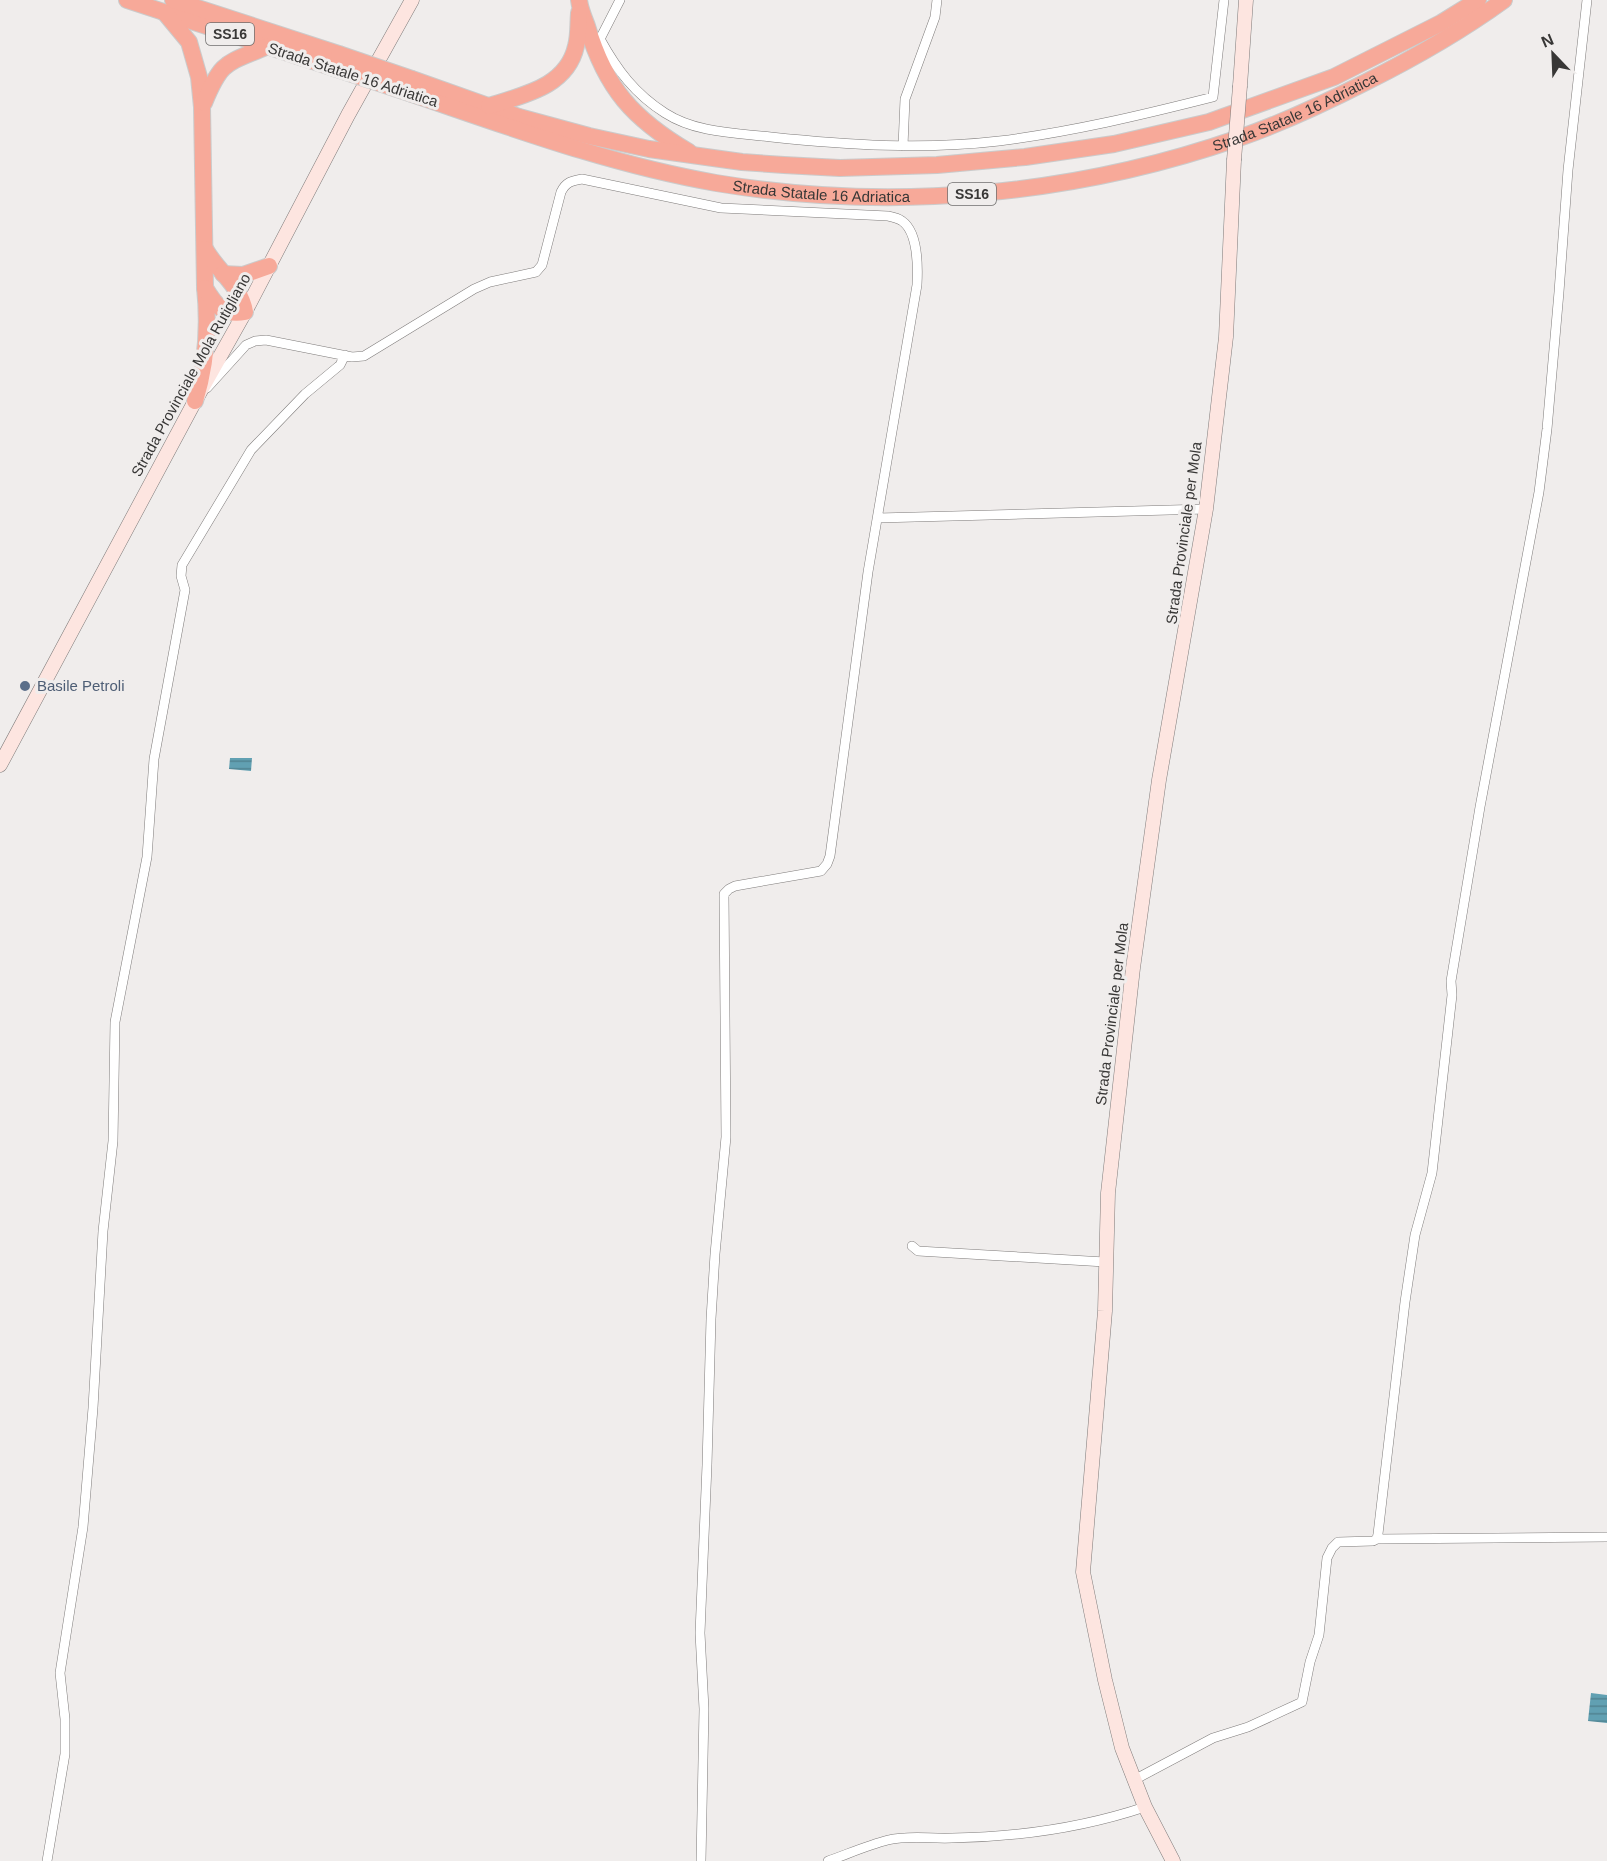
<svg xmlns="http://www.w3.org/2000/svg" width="1607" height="1861" viewBox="0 0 1607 1861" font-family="Arial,sans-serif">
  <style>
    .water { fill: url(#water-rules) }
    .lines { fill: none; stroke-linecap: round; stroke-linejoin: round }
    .street-casing { stroke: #7e7b7a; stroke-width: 10 }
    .secondary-casing { stroke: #7e7b7a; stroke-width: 15 }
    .highway-casing { stroke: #cbcbcb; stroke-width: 18 }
    .street { stroke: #fff; stroke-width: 9 }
    .secondary { stroke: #fde5e0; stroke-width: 14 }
    .highway { stroke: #f7a999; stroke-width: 16 }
    .secondary-bridge-casing { stroke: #7e7b7a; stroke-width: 15; stroke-linecap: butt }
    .highway-bridge-casing { stroke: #cbcbcb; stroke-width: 18; stroke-linecap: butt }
    .secondary-bridge { stroke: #fde5e0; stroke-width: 14 }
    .highway-bridge { stroke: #f7a999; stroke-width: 16 }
    .service-dot { fill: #5c6f8a; stroke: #f0edec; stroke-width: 2 }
    .labels { text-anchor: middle; stroke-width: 6; stroke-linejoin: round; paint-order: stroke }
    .shield { fill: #f0edec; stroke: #6f6e6d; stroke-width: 1.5 }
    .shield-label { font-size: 14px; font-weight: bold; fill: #383736 }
    .street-label { font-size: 15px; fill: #383736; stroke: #f0edec }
    .service-label { font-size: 15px; fill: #4e5e75; stroke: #f0edec; text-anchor: start }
  </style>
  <defs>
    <pattern id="water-rules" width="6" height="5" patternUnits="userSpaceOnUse" patternTransform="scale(1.5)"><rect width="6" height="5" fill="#61a0b2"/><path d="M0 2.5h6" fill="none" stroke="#518392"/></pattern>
  </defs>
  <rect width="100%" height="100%" fill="#f0edec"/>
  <path class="water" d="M 230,758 L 252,758 L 251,771 L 229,769 Z
    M 1591,1693 L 1607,1695 L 1607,1723 L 1588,1721 Z"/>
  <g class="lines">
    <defs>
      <path id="street" d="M 620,0 L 600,39 C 617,70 635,94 665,113 C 696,133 736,133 771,137 C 847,145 923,150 999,141 C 1071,132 1142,115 1213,97 L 1224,0
        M 903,146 L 905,99 L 935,17 L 937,0
        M 207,388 L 246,345 L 255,341 L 266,340 L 352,357 L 364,356 L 474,289 L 490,282 L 536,272 L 542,265 L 561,192 C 566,182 571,181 582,179 L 721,208 L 888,216 C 893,217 898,218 902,221 C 918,232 918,267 917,285 L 868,572 L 830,856 L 827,864 L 821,871 L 735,886 L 729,889 L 724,894 L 726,1137 L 715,1254 L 711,1319 L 707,1465 L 700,1633 L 704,1709 L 701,1861
        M 878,518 L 1206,509
        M 912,1246 L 918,1251 L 1105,1262
        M 1377,1539 L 1607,1537
        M 1134,1780 L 1213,1738 L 1248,1727 L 1302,1702 L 1310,1662 L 1319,1635 L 1327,1558 L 1332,1548 L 1338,1542 L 1373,1541 L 1377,1539 L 1378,1534 L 1405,1302 L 1415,1235 L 1432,1173 L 1452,995 L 1451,981 L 1480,807 L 1539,492 L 1547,429 L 1559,292 L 1568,170 L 1587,0
        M 47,1861 L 65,1754 L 65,1719 L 60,1673 L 83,1527 L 93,1408 L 103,1231 L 113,1141 L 115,1022 L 147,857 L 154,759 L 185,590 L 181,576 L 182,565 L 251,450 L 305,394 L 340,365 L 345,355
        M 828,1861 C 848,1854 868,1845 888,1840 C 910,1835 930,1839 952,1838 C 1016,1837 1085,1827 1145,1807"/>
      <path id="secondary" d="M 1240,86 L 1246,0
        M 0,765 L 195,401 L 245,312 L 348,115 L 412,0
        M 1173,1861 L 1145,1807 L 1122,1748 L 1105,1680 L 1083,1572 L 1105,1311 L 1108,1193 L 1133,968 L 1159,780 L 1206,509 L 1226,337 L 1234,160"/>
      <g id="highway">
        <path d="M 127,0 L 334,68"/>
        <path d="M 173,0 L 339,54"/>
        <path d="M 579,0 C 580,9 584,18 587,26 C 606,89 633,119 689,152"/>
        <path d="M 165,13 L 189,42 L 199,77 L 202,107 L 205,287 C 209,326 207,363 195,401"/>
        <path d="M 412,79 L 519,117 L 589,136 L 649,149 L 742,162 L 784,165 L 840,168 L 937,165 L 1025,157 L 1114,144 L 1209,122 L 1334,77 L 1441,23 L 1478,0"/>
        <path id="s1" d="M 412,94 C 512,128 612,165 716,183 C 891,212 1072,196 1239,138 C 1282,123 1325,103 1366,82 C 1414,58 1460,32 1504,0"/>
        <path d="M 204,103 C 222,59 227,64 268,46"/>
        <path d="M 489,106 C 523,95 567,87 576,46 C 579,35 578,24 579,13"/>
        <path d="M 205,249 C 218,272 241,286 245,312 C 223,316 216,306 205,288"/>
        <path d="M 223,274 L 243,275 L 269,266"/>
      </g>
    </defs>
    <use href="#street" class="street-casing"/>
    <use href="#secondary" class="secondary-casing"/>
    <use href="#highway" class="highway-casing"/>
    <use href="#street" class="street"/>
    <use href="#secondary" class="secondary"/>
    <use href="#highway" class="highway"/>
    <defs>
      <path id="secondary-bridge" d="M 1234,160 L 1240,86"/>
      <path id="highway-bridge" d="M 339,54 L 412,79
        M 334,68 L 412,94"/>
    </defs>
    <use href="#secondary-bridge" class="secondary-bridge-casing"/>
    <use href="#highway-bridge" class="highway-bridge-casing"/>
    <use href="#secondary-bridge" class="secondary-bridge"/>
    <use href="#highway-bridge" class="highway-bridge"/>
  </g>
  <circle class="service-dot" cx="25" cy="686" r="6"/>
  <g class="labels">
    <g class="shield">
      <rect x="206" y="23" width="48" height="22" rx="4.5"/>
      <rect x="948" y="183" width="48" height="22" rx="4.5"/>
    </g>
    <g class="shield-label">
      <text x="230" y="39">SS16</text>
      <text x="972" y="199">SS16</text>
    </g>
    <g class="street-label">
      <text transform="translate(353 75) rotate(18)" y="5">Strada Statale 16 Adriatica</text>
      <text dy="5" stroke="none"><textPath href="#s1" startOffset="909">Strada Statale 16 Adriatica</textPath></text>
      <text dy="5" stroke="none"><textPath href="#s1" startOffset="423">Strada Statale 16 Adriatica</textPath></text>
      <text transform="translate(191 375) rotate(-61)" y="5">Strada Provinciale Mola Rutigliano</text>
      <text transform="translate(1184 533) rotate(-82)" y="5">Strada Provinciale per Mola</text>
      <text transform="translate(1112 1014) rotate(-83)" y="5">Strada Provinciale per Mola</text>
    </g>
    <g class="service-label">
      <text x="37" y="691">Basile Petroli</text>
    </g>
  </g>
  <g transform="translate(1553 54) rotate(337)" stroke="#f0edec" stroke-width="4.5" paint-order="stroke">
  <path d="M0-4.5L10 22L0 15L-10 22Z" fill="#383736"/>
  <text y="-9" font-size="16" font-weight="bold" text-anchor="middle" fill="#383736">N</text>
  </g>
</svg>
